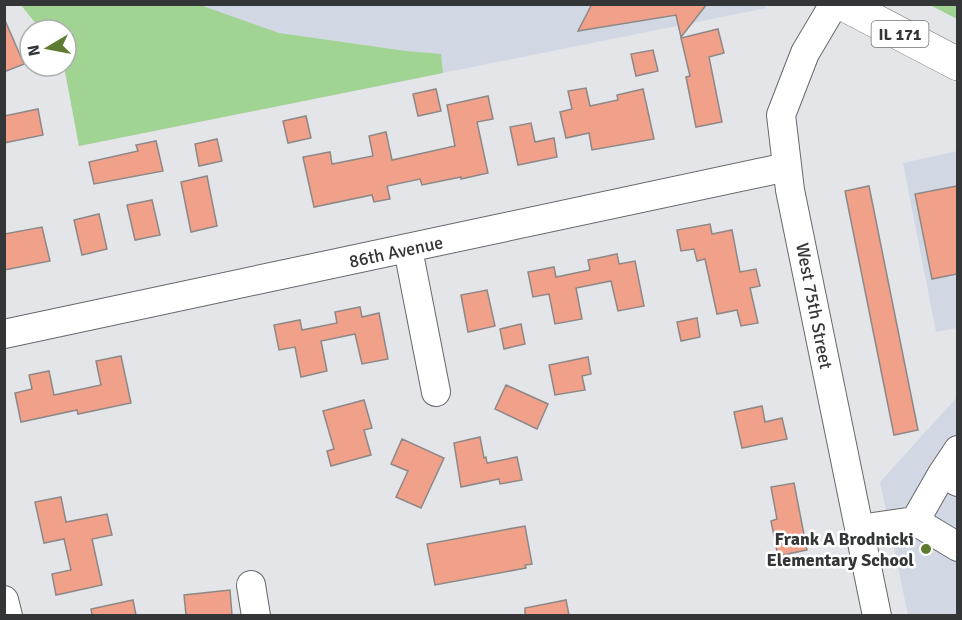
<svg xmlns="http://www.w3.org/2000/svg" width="962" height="620" viewBox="0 0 962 620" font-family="Signika,sans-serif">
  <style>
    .built { fill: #d2d8e3 }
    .green { fill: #a1d393 }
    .building { fill: #f1a189; stroke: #8d8887; stroke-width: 1.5 }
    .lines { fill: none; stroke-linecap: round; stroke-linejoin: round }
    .minor-casing { stroke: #66686b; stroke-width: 30 }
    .major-casing { stroke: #66686b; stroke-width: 34 }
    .minor { stroke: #fff; stroke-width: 28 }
    .major { stroke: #fff; stroke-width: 33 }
    .poi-dot { fill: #5e7c31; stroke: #fff; stroke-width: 2 }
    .labels { text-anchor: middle; stroke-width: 5; stroke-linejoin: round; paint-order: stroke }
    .shield { fill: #fff; stroke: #717272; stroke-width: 1.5 }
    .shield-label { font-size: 16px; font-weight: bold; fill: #343536 }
    .street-label { font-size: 18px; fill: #343536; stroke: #fff }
    .poi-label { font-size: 18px; font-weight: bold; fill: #343536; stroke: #fff; text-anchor: end }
  </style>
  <rect width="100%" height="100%" fill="#e3e5e9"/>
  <path class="built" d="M 760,4 L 767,8 L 79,146 L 64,66 L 66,66 L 66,30 L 41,30 L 21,5 Z
    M 957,151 L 957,328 L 936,332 L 903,163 Z
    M 957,397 L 957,615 L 908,615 L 880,482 Z"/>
  <path class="green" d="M 21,5 L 200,5 L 279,33 L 406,51 L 441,54 L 443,73 L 79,146 L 64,66 L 66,66 L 66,30 L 41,30 Z
    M 930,5 L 957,5 L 957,19 Z"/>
  <path class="building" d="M 592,4 L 707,4 L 681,37 L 676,15 L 578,31 Z
    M 4,18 L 24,64 L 4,72 Z
    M 718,29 L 724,53 L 709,57 L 722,122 L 696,127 L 686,77 L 690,76 L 681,38 Z
    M 653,50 L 658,71 L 636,76 L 631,54 Z
    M 586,88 L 590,106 L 618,100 L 617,95 L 643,89 L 654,139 L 592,150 L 589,133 L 566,138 L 560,112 L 572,109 L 568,91 Z
    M 436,89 L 441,111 L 418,116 L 413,94 Z
    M 488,96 L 493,119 L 477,122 L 488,173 L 461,179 L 461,177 L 422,185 L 420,179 L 387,186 L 390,199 L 374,202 L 372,195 L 314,207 L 303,157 L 330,152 L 332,164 L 373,156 L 369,136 L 386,132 L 392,160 L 455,146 L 447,105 Z
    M 38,109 L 43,135 L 4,143 L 4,116 Z
    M 306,116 L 311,138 L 288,143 L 283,121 Z
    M 531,123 L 535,142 L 554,138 L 557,157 L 518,165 L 510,127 Z
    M 217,139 L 222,161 L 199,166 L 195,144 Z
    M 156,141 L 163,171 L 94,184 L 89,162 L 138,151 L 136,145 Z
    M 207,176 L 217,226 L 191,232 L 181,182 Z
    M 869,186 L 918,430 L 894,435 L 845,191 Z
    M 957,186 L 957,274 L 932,279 L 915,194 Z
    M 152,200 L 160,235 L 135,240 L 127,205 Z
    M 99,214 L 107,249 L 82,255 L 74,220 Z
    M 710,224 L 712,234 L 732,230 L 740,272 L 756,269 L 760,286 L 750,288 L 758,323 L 741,326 L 737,310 L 717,314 L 705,259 L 697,261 L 694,249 L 681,251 L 677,230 Z
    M 42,227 L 50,261 L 4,270 L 4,234 Z
    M 617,254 L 619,264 L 635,261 L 644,306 L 618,311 L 611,281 L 576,288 L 582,319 L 555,324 L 549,294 L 533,297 L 528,272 L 554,267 L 556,277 L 590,270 L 588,260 Z
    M 487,290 L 495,326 L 468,332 L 461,295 Z
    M 360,307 L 362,317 L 379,313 L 388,359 L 362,364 L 355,334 L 321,341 L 327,371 L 301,377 L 295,347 L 279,350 L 274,325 L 300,320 L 302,330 L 337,323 L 335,312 Z
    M 697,318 L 700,337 L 681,341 L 677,322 Z
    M 521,324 L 525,344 L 504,349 L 500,329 Z
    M 121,356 L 131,403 L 78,414 L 77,410 L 21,422 L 15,393 L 32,389 L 29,375 L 49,371 L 54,395 L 101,385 L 96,361 Z
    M 588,357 L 591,374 L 582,376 L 585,390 L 555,395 L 549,365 Z
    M 506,385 L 548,404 L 537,429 L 495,409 Z
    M 364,400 L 372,428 L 364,430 L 371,455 L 331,466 L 327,451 L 334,449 L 323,411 Z
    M 762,406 L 765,422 L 782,418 L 787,439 L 742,448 L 734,412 Z
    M 480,437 L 484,458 L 486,457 L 487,463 L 517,457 L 522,480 L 500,484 L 499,479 L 461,487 L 454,443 Z
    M 402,439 L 444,458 L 421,508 L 396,497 L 408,471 L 391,464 Z
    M 794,483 L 807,550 L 778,556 L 771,521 L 777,519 L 771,487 Z
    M 61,497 L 66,522 L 107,514 L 112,535 L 92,539 L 102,585 L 56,595 L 52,574 L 71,570 L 64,539 L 44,543 L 35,502 Z
    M 525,526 L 532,564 L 525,565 L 526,568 L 435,585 L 427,544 Z
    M 230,590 L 232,615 L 186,615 L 184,595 Z
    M 133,600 L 136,615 L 92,615 L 91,609 Z
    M 566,600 L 569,615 L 525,615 L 525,608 Z"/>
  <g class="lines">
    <defs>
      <path id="minor" d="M 834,4 L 805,53 L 781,115 L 790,190 L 877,616
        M 408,249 L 436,392
        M 4,334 L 787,167
        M 942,474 L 958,450
        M 915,521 L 942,474 L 958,482
        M 859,529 L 915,521 L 958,547
        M 251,585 L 256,616
        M 4,600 L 8,616"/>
      <path id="major" d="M 843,4 L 958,64"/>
    </defs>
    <use href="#minor" class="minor-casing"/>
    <use href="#major" class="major-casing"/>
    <use href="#minor" class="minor"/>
    <use href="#major" class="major"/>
  </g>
  <circle class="poi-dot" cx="926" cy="549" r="6"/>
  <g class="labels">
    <rect class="shield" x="871.5" y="21" width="57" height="26" rx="4.5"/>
    <g class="shield-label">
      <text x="900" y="40">IL 171</text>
    </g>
    <g class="street-label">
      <text transform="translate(396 252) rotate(-12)" y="6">86th Avenue</text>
      <text transform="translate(814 306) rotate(79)" y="6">West 75th Street</text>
    </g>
    <g class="poi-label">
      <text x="914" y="545">Frank A Brodnicki<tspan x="914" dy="21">Elementary School</tspan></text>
    </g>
  </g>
  <rect width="962" height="620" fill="none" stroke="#343536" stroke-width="12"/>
  <g transform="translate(48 48) rotate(260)"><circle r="28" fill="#ffffff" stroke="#aeaeaf" stroke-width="1.5"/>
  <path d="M0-4.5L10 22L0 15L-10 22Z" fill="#5e7c31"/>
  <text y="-9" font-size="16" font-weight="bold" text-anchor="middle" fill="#343536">N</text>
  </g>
</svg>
